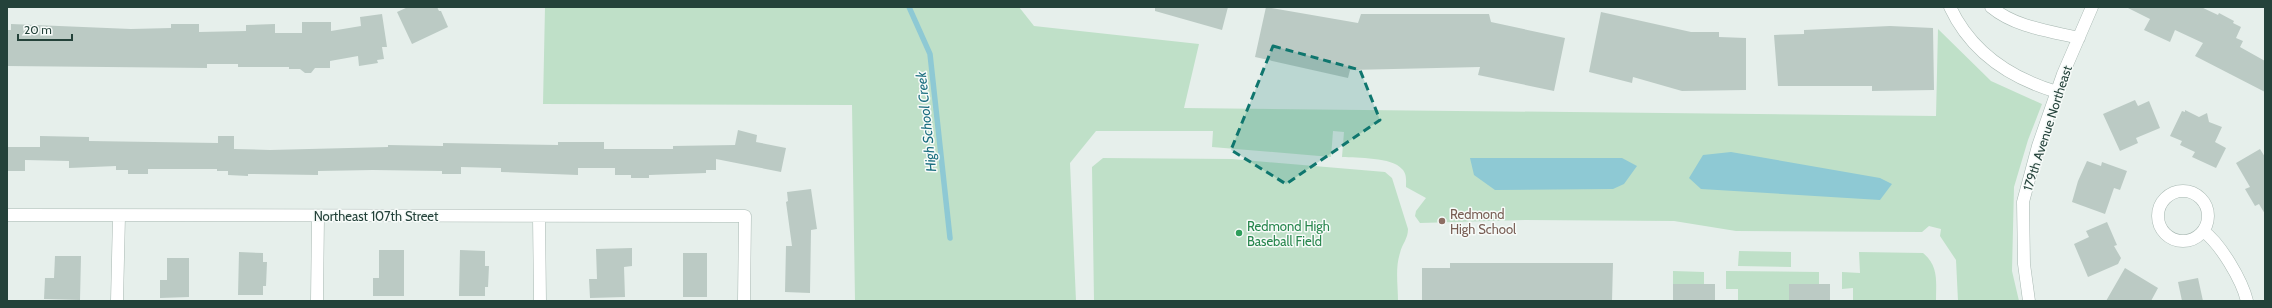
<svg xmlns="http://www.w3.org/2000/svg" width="2272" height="308" viewBox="0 0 2272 308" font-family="Cabin,sans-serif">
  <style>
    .green { fill: #bfe0c8 }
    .water { fill: #8ec9d4 }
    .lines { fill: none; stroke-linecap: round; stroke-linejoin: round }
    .stream { stroke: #8ec9d4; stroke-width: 5.5 }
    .building { fill: #bbcac4 }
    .minor-casing { stroke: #a8b8b2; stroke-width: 13 }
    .minor { stroke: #fff; stroke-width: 12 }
    .marked { fill: #0f766e; fill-opacity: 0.2; stroke: #0f766e; stroke-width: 3; stroke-dasharray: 8 5; stroke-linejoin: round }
    .education-dot { fill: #8d6e63; stroke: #f7fbf9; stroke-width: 1.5 }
    .leisure-dot { fill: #2e9e5b; stroke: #f7fbf9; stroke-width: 1.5 }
    .labels { text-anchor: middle; stroke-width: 3; stroke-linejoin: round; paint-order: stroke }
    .street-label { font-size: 13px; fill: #24423a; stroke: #f7fbf9 }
    .education-label { font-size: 13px; fill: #785e54; stroke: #f7fbf9; text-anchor: start }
    .leisure-label { font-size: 13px; fill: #27864d; stroke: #f7fbf9; text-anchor: start }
    .water-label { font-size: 14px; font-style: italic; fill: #1c6f80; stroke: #f7fbf9 }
  </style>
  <rect width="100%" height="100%" fill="#e6efeb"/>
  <path class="green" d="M 545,7 L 1019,7 L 1034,26 L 1199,44 L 1184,108 L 1936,116 L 1938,29 L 1991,81 L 2042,104 L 2028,140 L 2014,187 L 2012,271 L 2019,301 L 1958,301 L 1956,260 L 1940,236 L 1941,229 L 1929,226 L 1922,232 L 1736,231 L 1674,221 L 1525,220 L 1420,223 L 1415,216 L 1416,211 L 1426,198 L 1406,187 C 1406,180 1407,174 1402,169 C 1392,157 1357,158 1342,157 L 1344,132 L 1333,131 L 1331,157 L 1212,147 L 1213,131 L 1096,131 L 1070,163 L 1076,301 L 855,301 L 852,105 L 543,104 Z
    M 1103,158 L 1232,159 L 1385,172 L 1392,178 L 1408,229 C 1408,239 1402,244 1400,253 C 1395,268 1398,285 1398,301 L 1094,301 L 1092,167 Z
    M 1739,251 L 1791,252 L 1791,267 L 1738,266 Z
    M 1859,252 L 1923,253 C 1939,266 1936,282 1936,301 L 1853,301 L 1853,288 L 1842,289 L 1842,272 L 1860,273 Z
    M 1673,271 L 1704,272 L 1704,284 L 1673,284 Z
    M 1726,271 L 1819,272 L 1819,284 L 1790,284 L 1789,301 L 1738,301 L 1738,289 L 1726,289 Z"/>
  <path class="water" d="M 1731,152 L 1880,178 L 1892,184 L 1880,200 L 1701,189 L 1689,178 L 1703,155 Z
    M 1470,158 L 1622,158 L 1637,166 L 1624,184 L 1613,189 L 1495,190 L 1474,175 Z"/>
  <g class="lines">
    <path class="stream" d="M 909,7 L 930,54 L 950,238"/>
  </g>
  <path class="building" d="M 408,7 L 437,7 L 439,11 L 441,11 L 448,27 L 412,44 L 397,12 Z
    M 1155,7 L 1228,7 L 1222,30 L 1155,11 Z
    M 1266,7 L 1358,23 L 1361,14 L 1489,14 L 1491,22 L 1565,38 L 1554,91 L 1478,75 L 1480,67 L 1350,70 L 1348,78 L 1255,57 Z
    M 2126,7 L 2201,7 L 2218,15 L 2219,13 L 2234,21 L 2233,23 L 2241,27 L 2236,38 L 2243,41 L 2240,47 L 2265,61 L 2265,92 L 2195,56 L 2203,43 L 2175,30 L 2170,42 L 2144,30 L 2150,19 Z
    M 1601,12 L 1691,32 L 1719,32 L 1719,37 L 1746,38 L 1746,90 L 1682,91 L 1633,77 L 1632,83 L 1589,72 Z
    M 382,14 L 387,47 L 382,47 L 384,59 L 377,60 L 378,63 L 359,66 L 358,56 L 330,61 L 330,68 L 315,68 L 311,73 L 305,73 L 300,69 L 289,69 L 289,67 L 238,67 L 238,64 L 207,64 L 207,68 L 7,66 L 7,30 L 11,30 L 11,24 L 131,29 L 171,28 L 171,24 L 199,24 L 199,32 L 246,31 L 246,25 L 275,24 L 275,33 L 302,33 L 302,22 L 331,22 L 331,31 L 361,26 L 360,17 Z
    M 1890,26 L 1933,28 L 1934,90 L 1872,91 L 1872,86 L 1778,86 L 1774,35 L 1804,34 L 1804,30 Z
    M 2135,100 L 2138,106 L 2149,101 L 2160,128 L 2136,138 L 2138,143 L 2120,151 L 2103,114 Z
    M 2185,110 L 2199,117 L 2207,113 L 2209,122 L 2222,127 L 2215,142 L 2226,148 L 2216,168 L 2192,157 L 2195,152 L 2180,145 L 2182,141 L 2170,136 L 2182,111 L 2185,112 Z
    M 738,130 L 757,135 L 756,142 L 786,148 L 781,172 L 716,159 L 716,170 L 706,170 L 706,173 L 649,175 L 649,178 L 631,178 L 631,175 L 615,175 L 615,168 L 578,168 L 578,175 L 501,172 L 501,168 L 461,167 L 461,174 L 442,174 L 442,171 L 373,170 L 318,171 L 318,175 L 248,174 L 248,176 L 228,175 L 228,171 L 217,171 L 217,169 L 148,169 L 148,174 L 128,174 L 128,170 L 116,170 L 116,166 L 69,168 L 69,161 L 25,160 L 25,171 L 7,171 L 7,147 L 40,147 L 40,136 L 89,137 L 89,141 L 218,143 L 218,136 L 234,136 L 234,149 L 270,150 L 388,147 L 388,145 L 443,146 L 443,143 L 558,145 L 558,142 L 604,142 L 604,149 L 673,149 L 673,146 L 735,145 Z
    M 2260,149 L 2265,157 L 2265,214 L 2259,204 L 2255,206 L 2245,189 L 2250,187 L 2236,163 Z
    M 2087,161 L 2101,166 L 2102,162 L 2127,171 L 2120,190 L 2114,188 L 2105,214 L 2072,202 L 2078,181 Z
    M 811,189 L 817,229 L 811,230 L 810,293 L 785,292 L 786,246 L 792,246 L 786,202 L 788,201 L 787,192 Z
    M 2107,222 L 2117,245 L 2114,246 L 2121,258 L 2118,264 L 2088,277 L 2074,244 L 2089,237 L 2086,231 Z
    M 632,248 L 632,266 L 624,267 L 625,297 L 590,298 L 589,279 L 597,279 L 596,249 Z
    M 379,250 L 404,250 L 404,296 L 373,296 L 373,278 L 379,278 Z
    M 460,250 L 485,251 L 485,266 L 489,266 L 488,287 L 485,287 L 485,296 L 459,296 Z
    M 239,252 L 263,253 L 263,262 L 267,262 L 266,286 L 263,286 L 263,295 L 238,295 Z
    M 683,253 L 707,253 L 707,297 L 683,297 Z
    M 55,256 L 81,256 L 80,300 L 44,299 L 45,278 L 54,278 Z
    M 167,258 L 189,258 L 189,297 L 160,298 L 160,280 L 167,280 Z
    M 1450,263 L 1613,263 L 1612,301 L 1422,301 L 1422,268 L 1450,268 Z
    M 2125,268 L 2158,288 L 2151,301 L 2106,301 Z
    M 2198,278 L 2203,301 L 2182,301 L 2178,282 Z
    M 1673,284 L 1715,284 L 1715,301 L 1673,301 Z
    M 1789,284 L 1830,284 L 1830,301 L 1789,301 Z"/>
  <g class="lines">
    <defs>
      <path id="minor" d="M 1950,7 C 1971,52 2010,78 2057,92
        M 1991,7 C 2015,27 2049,31 2079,38
        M2158 216a25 25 0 1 1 50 0a25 25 0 1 1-50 0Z
        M 7,215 L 745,216 L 744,301
        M 539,217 L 540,301
        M 2203,231 C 2220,243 2242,280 2247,301
        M 117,301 L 119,216
        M 317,301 L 318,216
        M 2029,301 L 2024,264 L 2023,202 L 2038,146 L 2063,74 L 2092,7"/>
    </defs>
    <use href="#minor" class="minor-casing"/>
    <use href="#minor" class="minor"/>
  </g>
  <path class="marked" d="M 1273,46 L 1360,70 L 1380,120 L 1286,184 L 1231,150 Z"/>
  <circle class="education-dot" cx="1442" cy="221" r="4"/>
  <circle class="leisure-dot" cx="1239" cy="233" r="4"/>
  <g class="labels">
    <g class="street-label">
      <text transform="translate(2047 128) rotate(-72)" y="5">179th Avenue Northeast</text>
      <text x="376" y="221">Northeast 107th Street</text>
    </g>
    <g class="education-label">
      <text x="1450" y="219">Redmond<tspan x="1450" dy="15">High School</tspan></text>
    </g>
    <g class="leisure-label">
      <text x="1247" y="231">Redmond High<tspan x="1247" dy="15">Baseball Field</tspan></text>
    </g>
    <g class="water-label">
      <text transform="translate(926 122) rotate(-96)" y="5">High School Creek</text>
    </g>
  </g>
  <rect width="2272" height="308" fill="none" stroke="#24423a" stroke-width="16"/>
  <path d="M18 34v6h54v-6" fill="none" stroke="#24423a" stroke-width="2"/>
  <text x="24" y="34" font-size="12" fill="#24423a" stroke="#f7fbf9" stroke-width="3" paint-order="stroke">20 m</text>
</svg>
